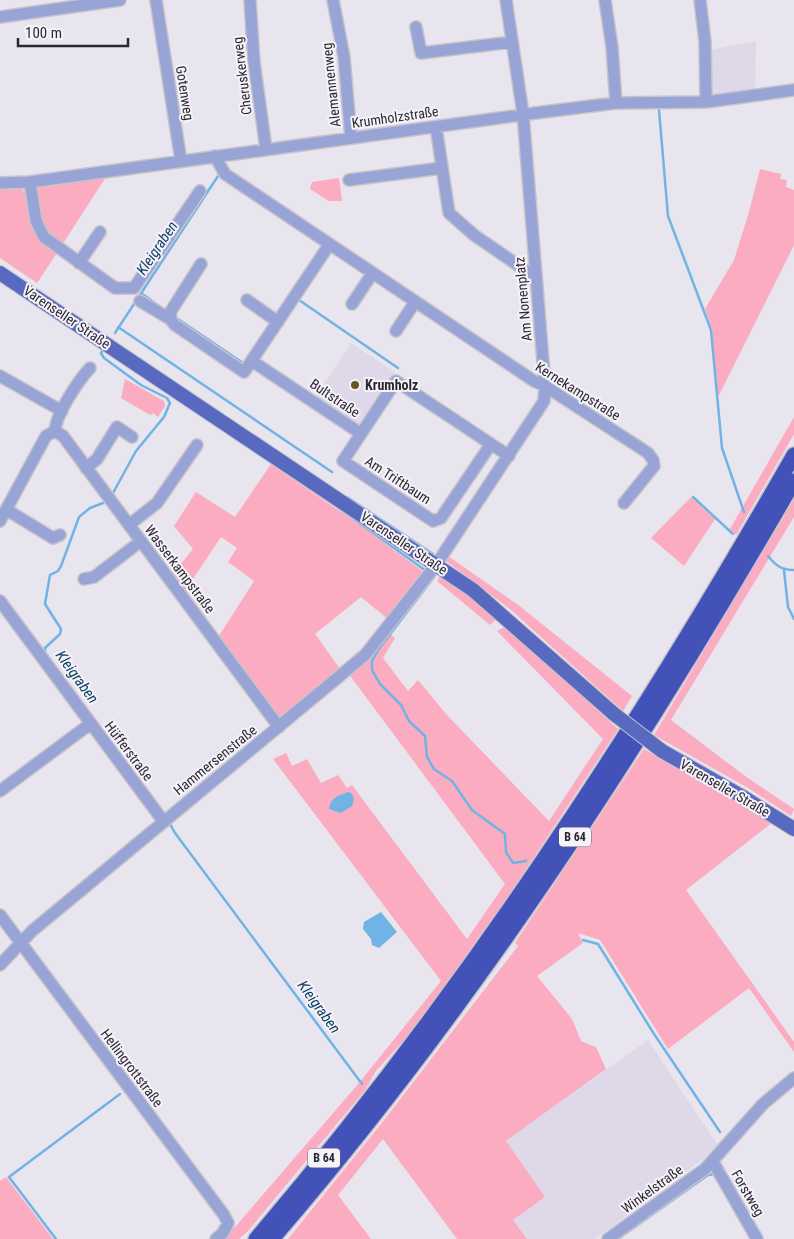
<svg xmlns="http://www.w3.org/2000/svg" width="794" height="1239" viewBox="0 0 794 1239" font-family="'Roboto Condensed',sans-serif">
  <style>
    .built { fill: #ded8e9 }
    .green { fill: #fbacc0 }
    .water { fill: #70b3e5 }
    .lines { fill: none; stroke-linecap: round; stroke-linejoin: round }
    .stream { stroke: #70b3e5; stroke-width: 2.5 }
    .minor-casing { stroke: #c6c3cb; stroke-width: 14 }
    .major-casing { stroke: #c6c3cb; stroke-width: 16 }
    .highway-casing { stroke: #c6c3cb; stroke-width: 18 }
    .minor { stroke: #97a4d5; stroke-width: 11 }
    .major { stroke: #5869c0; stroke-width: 14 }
    .highway { stroke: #4352b8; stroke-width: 15 }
    .major-bridge-casing { stroke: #c6c3cb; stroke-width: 16; stroke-linecap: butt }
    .major-bridge { stroke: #5869c0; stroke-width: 14 }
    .poi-dot { fill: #655623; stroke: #f5f2fb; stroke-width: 2 }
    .labels { text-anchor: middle; stroke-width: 4; stroke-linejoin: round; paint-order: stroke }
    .shield { fill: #f5f2fb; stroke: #67656b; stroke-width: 1 }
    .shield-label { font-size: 12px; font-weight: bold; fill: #2a292d }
    .street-label { font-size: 14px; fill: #2a292d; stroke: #f5f2fb }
    .poi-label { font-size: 14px; font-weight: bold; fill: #2a292d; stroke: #f5f2fb; text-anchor: start }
    .water-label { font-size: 15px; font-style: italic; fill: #083e5f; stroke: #f5f2fb }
  </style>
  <rect width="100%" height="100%" fill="#e8e5ee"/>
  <path class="built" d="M 756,41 L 755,90 L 713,95 L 709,91 L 709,50 Z
    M 351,343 L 393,371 L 395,375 L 361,426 L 316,396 Z
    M 648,1040 L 719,1147 L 595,1239 L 527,1239 L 513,1220 L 506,1141 Z"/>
  <path class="green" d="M 760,169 L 781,174 L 780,179 L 787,180 L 786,187 L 794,190 L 794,245 L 718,397 L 712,329 L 705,309 L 734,260 L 749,212 Z
    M 106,177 L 62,245 C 39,228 41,217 35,191 L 38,186 Z
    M 339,178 L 342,201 L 329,201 L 310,189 L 312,182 Z
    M 0,189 L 22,189 L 26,193 C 31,226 29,233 57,253 L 37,283 L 0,258 Z
    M 125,379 L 164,401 L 165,406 L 158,417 L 153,413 L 150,415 L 121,398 Z
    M 794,417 L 794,434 L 736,535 L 730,529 Z
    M 271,464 L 363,527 L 425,573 L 389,620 L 361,597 L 315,634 L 341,670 L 283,718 L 278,718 L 217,639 L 254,581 L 228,562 L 237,548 L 221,537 L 183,594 L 169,574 L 180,565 L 193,549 L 174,526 L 196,492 L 235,517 Z
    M 691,497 L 715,519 L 684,566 L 651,538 Z
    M 794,499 L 794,517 L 671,720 L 745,776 L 794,809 L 791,816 L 748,788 L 654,735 Z
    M 448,556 L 517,604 L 632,696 L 623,711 L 511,610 L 445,560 Z
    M 441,575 L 469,595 L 496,619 L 490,625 L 437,581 Z
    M 506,626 L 618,729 L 513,889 L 412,1031 L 376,1071 L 365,1090 L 248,1231 L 239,1239 L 221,1239 L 236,1226 L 359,1083 L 441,981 L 273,759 L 286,753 L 292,766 L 307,759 L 321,783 L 338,775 L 347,788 L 352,785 L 467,939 L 505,884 L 348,673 L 388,632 L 395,638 L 383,658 L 408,691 L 418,680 L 446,714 L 549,821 L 603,739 L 497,631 Z
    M 644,749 L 773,822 L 686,890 L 794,1042 L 794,1052 L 749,988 L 668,1049 L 600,940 L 578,933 L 583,943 L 537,976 L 572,1019 L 581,1041 L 596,1047 L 606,1069 L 506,1141 L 545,1197 L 513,1220 L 527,1239 L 457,1239 L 383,1139 L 338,1195 L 371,1239 L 288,1239 L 381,1124 L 518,946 L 515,943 Z
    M 6,1177 L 53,1239 L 0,1239 L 0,1181 Z"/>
  <path class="water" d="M 348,792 L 352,794 L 354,799 L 352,806 L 341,813 L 329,809 C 331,797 338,796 348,792 Z
    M 381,912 L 397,932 L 379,948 L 372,945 L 371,939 L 363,929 L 364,922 Z"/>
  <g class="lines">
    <path class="stream" d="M 659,110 L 668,216 L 711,330 L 722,448 L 744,512
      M 141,293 L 162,308
      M 299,300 L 398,368
      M 175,317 L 243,363
      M 118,327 L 332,472
      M 115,333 L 218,176
      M 104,348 L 101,353 L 104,358 L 141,385 L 167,398 L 170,403 L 164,417 L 136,451 L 113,493
      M 347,497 L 433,554
      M 693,497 L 733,534
      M 340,509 L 426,571
      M 768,556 C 776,566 782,570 794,570
      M 784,570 L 788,607 L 794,619
      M 434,577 L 378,650 L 372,661 L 372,670 L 380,684 L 401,705 L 409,721 L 425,736 L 427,757 L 434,769 L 452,781 L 472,810 L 505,834 L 506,852 L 513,863 L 526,861
      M 45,653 L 45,648 L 60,634 L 61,629 L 45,604 L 50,575 L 58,571 L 61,566 L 79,517 L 90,508 L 103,503
      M 169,822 L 175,833 L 362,1084
      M 583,940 L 598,944 L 654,1034 L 720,1132
      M 56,1239 L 9,1177 L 120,1094
      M 618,1239 L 708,1175 L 715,1174"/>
    <defs>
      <path id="minor" d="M 156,0 L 181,161
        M 250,0 L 254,62 L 266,149
        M 333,0 L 344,57 L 351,138
        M 605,0 L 612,47 L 616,103
        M 700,0 L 705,42 L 706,102
        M 0,17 L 120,0
        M 416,27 L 421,53 L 512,42
        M 436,127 L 449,213 L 474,235 L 528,272 L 535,273
        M 215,156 L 225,174 L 534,381 L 545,386 L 648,453 L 653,460 L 654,466 L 624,503
        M 349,180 L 442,168
        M 30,182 L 36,221 L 44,237 L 115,288 L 134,288 L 200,191
        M 0,183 L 30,182 L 543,112 L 616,103 L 706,102 L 794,90
        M 79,263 L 100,232
        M 201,264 L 171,311 L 170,319 L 175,325 L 244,372 L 329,245
        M 247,300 L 278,322
        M 140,301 L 170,319
        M 352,304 L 372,274
        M 396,331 L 415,302
        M 252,361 L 360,433
        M 0,376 L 62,411
        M 55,431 L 63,436 L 279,727
        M 491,444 L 441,518 L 433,521 L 343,461 L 396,381 L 509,456
        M 86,468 L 97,459 L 117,427 L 132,437
        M 7,510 L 53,538 L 60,535
        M 0,521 L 46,436 L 55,431 C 56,414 78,381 90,368
        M 129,525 L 157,503 L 197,445
        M 84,579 L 94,577 L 141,541
        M 0,601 L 164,822
        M 0,791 L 90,724
        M 0,915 L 224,1215 L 228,1223 L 223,1233 L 216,1239
        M 0,965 L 32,931 L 365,655 L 436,565 L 544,401 L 545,386 L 523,114 L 506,0
        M 713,1162 L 757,1239
        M 608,1239 L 705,1169 L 763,1104 L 794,1078"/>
      <path id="major" d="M 0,273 L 473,590 L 614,714
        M 662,751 L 743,797 L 794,829"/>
      <path id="highway" d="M 256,1239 C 464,995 635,733 794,455
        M 272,1239 C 473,1006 641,747 794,481"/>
    </defs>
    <use href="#minor" class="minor-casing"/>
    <use href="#major" class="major-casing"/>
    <use href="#highway" class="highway-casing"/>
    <use href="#minor" class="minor"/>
    <use href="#major" class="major"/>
    <use href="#highway" class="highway"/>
    <defs>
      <path id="major-bridge" d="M 614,714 L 662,751"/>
    </defs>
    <use href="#major-bridge" class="major-bridge-casing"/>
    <use href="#major-bridge" class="major-bridge"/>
  </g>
  <circle class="poi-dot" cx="355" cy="385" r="5"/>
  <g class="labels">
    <g class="shield">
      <rect x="559" y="827.5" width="32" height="19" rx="4"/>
      <rect x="308" y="1148.5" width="32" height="19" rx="4"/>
    </g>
    <g class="shield-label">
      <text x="575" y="841">B 64</text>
      <text x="324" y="1162">B 64</text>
    </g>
    <g class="street-label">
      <text transform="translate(242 76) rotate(-97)" y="5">Cheruskerweg</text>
      <text transform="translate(331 85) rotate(-96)" y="5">Alemannenweg</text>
      <text transform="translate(185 93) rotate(81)" y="5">Gotenweg</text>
      <text transform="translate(395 117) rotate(-8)" y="5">Krumholzstraße</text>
      <text transform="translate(523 299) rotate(-95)" y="5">Am Nonenplatz</text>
      <text transform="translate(67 317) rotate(34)" y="5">Varenseller Straße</text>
      <text transform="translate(578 391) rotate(32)" y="5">Kernekampstraße</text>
      <text transform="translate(335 398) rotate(34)" y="5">Bultstraße</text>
      <text transform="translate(398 480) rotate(33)" y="5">Am Triftbaum</text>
      <text transform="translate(404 543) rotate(34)" y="5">Varenseller Straße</text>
      <text transform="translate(180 569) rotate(53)" y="5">Wasserkampstraße</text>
      <text transform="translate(129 751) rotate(53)" y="5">Hüfferstraße</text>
      <text transform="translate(215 760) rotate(-39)" y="5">Hammersenstraße</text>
      <text transform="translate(725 788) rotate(30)" y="5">Varenseller Straße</text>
      <text transform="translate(132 1068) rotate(53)" y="5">Hellingrottstraße</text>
      <text transform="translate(652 1189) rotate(-36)" y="5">Winkelstraße</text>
      <text transform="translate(748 1193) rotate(60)" y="5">Forstweg</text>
    </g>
    <g class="poi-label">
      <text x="365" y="390">Krumholz</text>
    </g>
    <g class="water-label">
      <text transform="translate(157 248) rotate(-56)" y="5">Kleigraben</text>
      <text transform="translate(77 677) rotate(54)" y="5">Kleigraben</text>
      <text transform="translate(319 1007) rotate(54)" y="5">Kleigraben</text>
    </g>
  </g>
  <path d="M18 38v8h110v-8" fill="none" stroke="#2a292d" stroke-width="2.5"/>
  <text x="25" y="38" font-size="15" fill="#2a292d" stroke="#f5f2fb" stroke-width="4" paint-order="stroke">100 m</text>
</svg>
